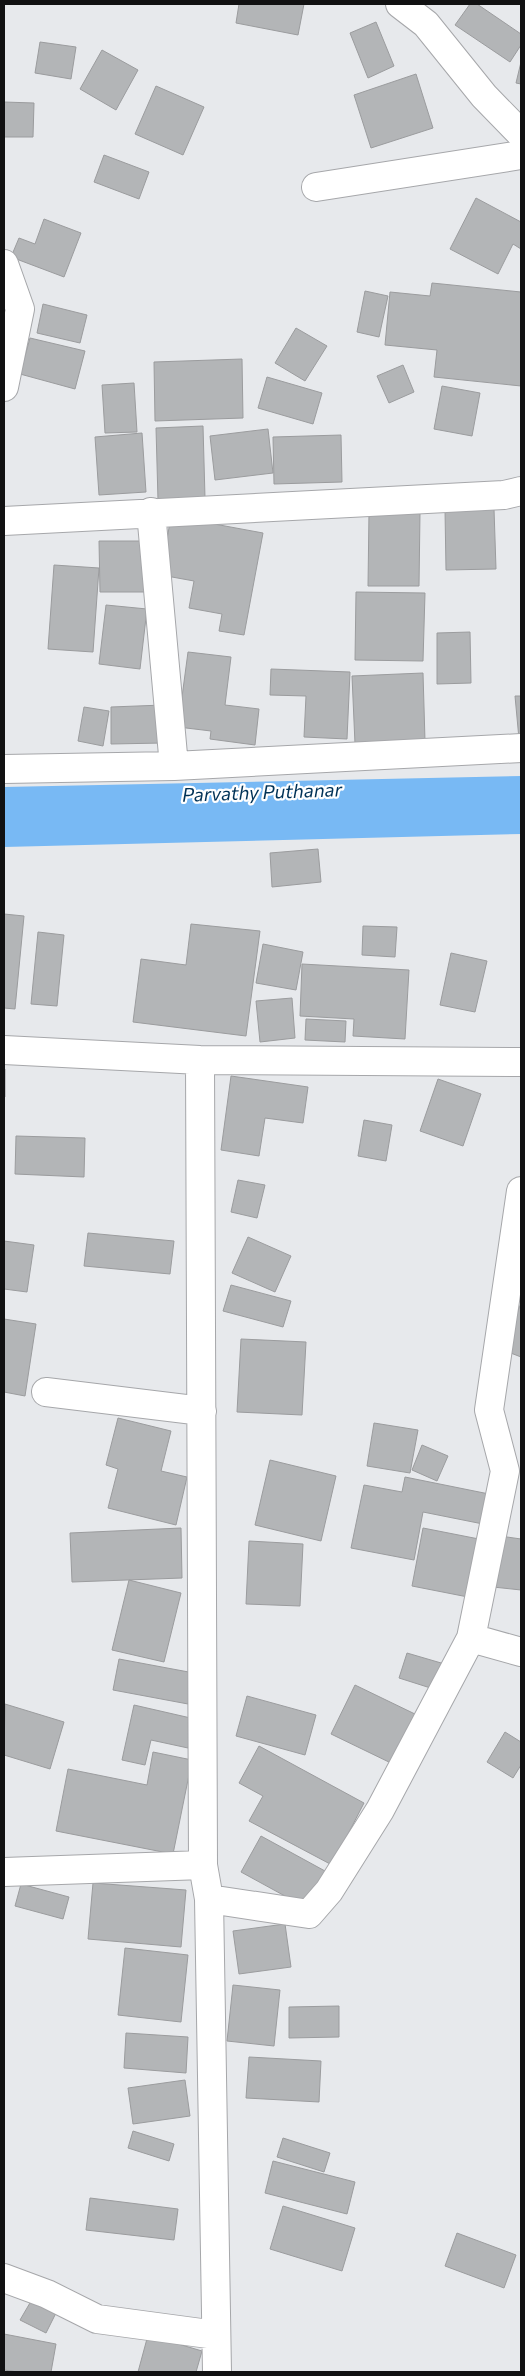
<svg xmlns="http://www.w3.org/2000/svg" width="525" height="2376" viewBox="0 0 525 2376" font-family="Commissioner,sans-serif">
  <style>
    .water { fill: #78b9f4 }
    .building { fill: #b3b5b7; stroke: #9b9c9e }
    .lines { fill: none; stroke-linecap: round; stroke-linejoin: round }
    .minor-casing { stroke: #a6a7aa; stroke-width: 30 }
    .minor { stroke: #fff; stroke-width: 28 }
    .labels { text-anchor: middle; stroke-width: 4.5; stroke-linejoin: round; paint-order: stroke }
    .water-label { font-size: 19px; font-style: italic; fill: #003257; stroke: #fff }
  </style>
  <rect width="100%" height="100%" fill="#e7e9ec"/>
  <path class="water" d="M 521,776 L 521,834 L 4,847 L 4,787 Z"/>
  <path class="building" d="M 239,4 L 304,4 L 298,35 L 236,23 Z
    M 470,4 L 477,4 L 521,34 L 521,45 L 510,62 L 455,25 Z
    M 376,22 L 394,66 L 368,78 L 350,33 Z
    M 40,42 L 76,47 L 71,79 L 35,73 Z
    M 102,50 L 138,70 L 116,110 L 80,89 Z
    M 521,62 L 521,84 L 516,83 Z
    M 416,74 L 433,128 L 371,148 L 354,95 Z
    M 156,86 L 204,107 L 183,155 L 135,134 Z
    M 4,102 L 34,103 L 33,137 L 4,137 Z
    M 104,155 L 149,172 L 139,199 L 94,182 Z
    M 476,198 L 521,222 L 521,249 L 513,244 L 498,274 L 450,249 Z
    M 44,219 L 81,233 L 64,277 L 11,257 L 19,238 L 35,244 Z
    M 432,283 L 521,292 L 521,386 L 434,377 L 437,350 L 385,345 L 390,292 L 430,296 Z
    M 365,291 L 388,296 L 379,337 L 357,332 Z
    M 43,304 L 87,315 L 80,343 L 37,333 Z
    M 296,328 L 327,346 L 305,381 L 275,363 Z
    M 30,338 L 85,351 L 75,389 L 20,374 Z
    M 242,359 L 243,418 L 155,421 L 154,362 Z
    M 403,365 L 414,392 L 389,403 L 377,376 Z
    M 267,377 L 322,393 L 313,424 L 258,408 Z
    M 134,383 L 137,432 L 105,433 L 102,385 Z
    M 442,386 L 480,393 L 472,436 L 434,429 Z
    M 203,426 L 205,498 L 158,500 L 156,428 Z
    M 268,429 L 273,473 L 215,480 L 210,436 Z
    M 142,433 L 146,492 L 99,495 L 95,437 Z
    M 341,435 L 342,482 L 274,484 L 273,437 Z
    M 494,509 L 496,569 L 446,570 L 445,510 Z
    M 369,512 L 420,512 L 419,586 L 368,586 Z
    M 171,516 L 263,533 L 244,635 L 219,631 L 222,614 L 189,608 L 194,581 L 161,575 Z
    M 99,541 L 148,541 L 149,592 L 100,592 Z
    M 54,565 L 99,568 L 93,652 L 48,649 Z
    M 356,592 L 425,593 L 423,661 L 355,660 Z
    M 106,605 L 147,609 L 140,669 L 99,664 Z
    M 470,632 L 471,683 L 437,684 L 437,633 Z
    M 188,652 L 231,657 L 225,705 L 259,709 L 255,745 L 210,739 L 211,731 L 178,727 Z
    M 271,669 L 350,672 L 347,739 L 304,737 L 306,696 L 270,695 Z
    M 423,673 L 425,741 L 355,744 L 352,676 Z
    M 515,696 L 521,696 L 521,739 L 519,739 Z
    M 163,705 L 163,743 L 111,744 L 111,707 Z
    M 84,707 L 109,711 L 103,746 L 78,741 Z
    M 318,849 L 321,882 L 272,887 L 270,853 Z
    M 4,914 L 24,916 L 15,1009 L 4,1008 Z
    M 191,924 L 260,931 L 246,1036 L 133,1022 L 141,959 L 186,965 Z
    M 363,926 L 397,927 L 395,957 L 362,955 Z
    M 38,932 L 64,935 L 57,1006 L 31,1004 Z
    M 263,944 L 303,952 L 296,990 L 256,983 Z
    M 451,953 L 487,961 L 475,1012 L 440,1005 Z
    M 302,964 L 409,970 L 405,1039 L 353,1036 L 354,1019 L 300,1016 Z
    M 292,998 L 295,1038 L 260,1042 L 256,1001 Z
    M 306,1019 L 346,1021 L 345,1042 L 305,1040 Z
    M 4,1069 L 5,1069 L 5,1097 L 4,1097 Z
    M 231,1076 L 308,1087 L 303,1123 L 265,1118 L 259,1156 L 221,1150 Z
    M 438,1079 L 481,1094 L 463,1146 L 420,1131 Z
    M 364,1120 L 392,1125 L 386,1161 L 358,1156 Z
    M 16,1136 L 85,1138 L 84,1177 L 15,1174 Z
    M 238,1180 L 265,1185 L 257,1218 L 231,1212 Z
    M 88,1233 L 174,1241 L 170,1274 L 84,1266 Z
    M 248,1237 L 291,1256 L 275,1292 L 232,1273 Z
    M 4,1241 L 34,1245 L 27,1292 L 4,1289 Z
    M 231,1285 L 291,1301 L 283,1327 L 223,1311 Z
    M 521,1303 L 521,1357 L 503,1350 Z
    M 4,1319 L 36,1324 L 25,1396 L 4,1392 Z
    M 241,1339 L 306,1342 L 302,1415 L 237,1412 Z
    M 118,1418 L 171,1431 L 161,1471 L 187,1477 L 176,1525 L 108,1508 L 118,1469 L 106,1465 Z
    M 374,1423 L 418,1430 L 410,1473 L 367,1466 Z
    M 422,1445 L 448,1456 L 437,1481 L 412,1470 Z
    M 270,1460 L 336,1476 L 321,1541 L 255,1525 Z
    M 405,1477 L 494,1495 L 488,1525 L 423,1512 L 414,1560 L 351,1548 L 364,1485 L 402,1492 Z
    M 181,1528 L 182,1578 L 72,1582 L 70,1533 Z
    M 423,1528 L 484,1540 L 473,1598 L 412,1586 Z
    M 500,1536 L 521,1539 L 521,1590 L 493,1587 Z
    M 249,1541 L 303,1544 L 300,1606 L 246,1604 Z
    M 129,1580 L 181,1593 L 164,1662 L 112,1650 Z
    M 407,1653 L 448,1665 L 440,1691 L 399,1678 Z
    M 119,1659 L 194,1673 L 188,1704 L 113,1690 Z
    M 355,1685 L 417,1715 L 393,1764 L 331,1734 Z
    M 247,1696 L 316,1715 L 305,1755 L 236,1736 Z
    M 5,1704 L 64,1722 L 50,1769 L 4,1755 Z
    M 134,1705 L 195,1719 L 188,1748 L 151,1740 L 145,1765 L 122,1760 Z
    M 505,1732 L 521,1742 L 521,1765 L 513,1778 L 487,1762 Z
    M 259,1746 L 364,1803 L 332,1865 L 249,1821 L 263,1796 L 239,1783 Z
    M 153,1752 L 192,1760 L 173,1854 L 56,1831 L 68,1769 L 147,1785 Z
    M 261,1836 L 325,1871 L 305,1907 L 241,1872 Z
    M 93,1883 L 186,1890 L 181,1947 L 88,1939 Z
    M 21,1884 L 69,1897 L 63,1919 L 15,1906 Z
    M 285,1924 L 291,1967 L 239,1974 L 233,1931 Z
    M 125,1948 L 188,1955 L 181,2022 L 118,2015 Z
    M 233,1985 L 280,1990 L 274,2046 L 227,2041 Z
    M 339,2006 L 339,2037 L 289,2038 L 289,2007 Z
    M 126,2033 L 188,2037 L 186,2073 L 124,2068 Z
    M 249,2057 L 321,2061 L 319,2102 L 246,2098 Z
    M 185,2080 L 190,2116 L 133,2124 L 128,2088 Z
    M 133,2131 L 174,2144 L 169,2161 L 128,2148 Z
    M 283,2138 L 330,2153 L 324,2172 L 277,2157 Z
    M 273,2161 L 355,2182 L 347,2214 L 265,2193 Z
    M 90,2198 L 178,2209 L 174,2240 L 86,2230 Z
    M 283,2206 L 355,2228 L 342,2271 L 270,2249 Z
    M 457,2233 L 516,2255 L 504,2288 L 445,2266 Z
    M 34,2296 L 58,2309 L 46,2333 L 20,2320 Z
    M 4,2334 L 56,2344 L 51,2372 L 18,2372 L 4,2370 Z
    M 148,2335 L 202,2351 L 196,2372 L 138,2372 Z"/>
  <g class="lines">
    <defs>
      <path id="minor" d="M 400,4 L 426,24 L 484,96 L 521,134
        M 316,187 L 521,155
        M 4,264 L 20,309 L 4,387
        M 151,512 L 174,766
        M 4,521 L 504,495 L 521,491
        M 4,769 L 174,766 L 521,748
        M 4,1050 L 200,1060 L 521,1062
        M 200,1060 L 203,1865 L 209,1899 L 217,2372
        M 46,1392 L 202,1411
        M 471,1638 L 521,1652
        M 4,1872 L 203,1865
        M 209,1899 L 309,1914 L 329,1891 L 380,1810 L 471,1638 L 505,1471 L 489,1410 L 521,1191
        M 4,2278 L 47,2294 L 97,2319 L 216,2335"/>
    </defs>
    <use href="#minor" class="minor-casing"/>
    <use href="#minor" class="minor"/>
  </g>
  <g class="labels">
    <g class="water-label">
      <text transform="translate(262 792) rotate(-2)" y="7">Parvathy Puthanar</text>
    </g>
  </g>
  <rect width="525" height="2376" fill="none" stroke="#111112" stroke-width="10"/>
</svg>
